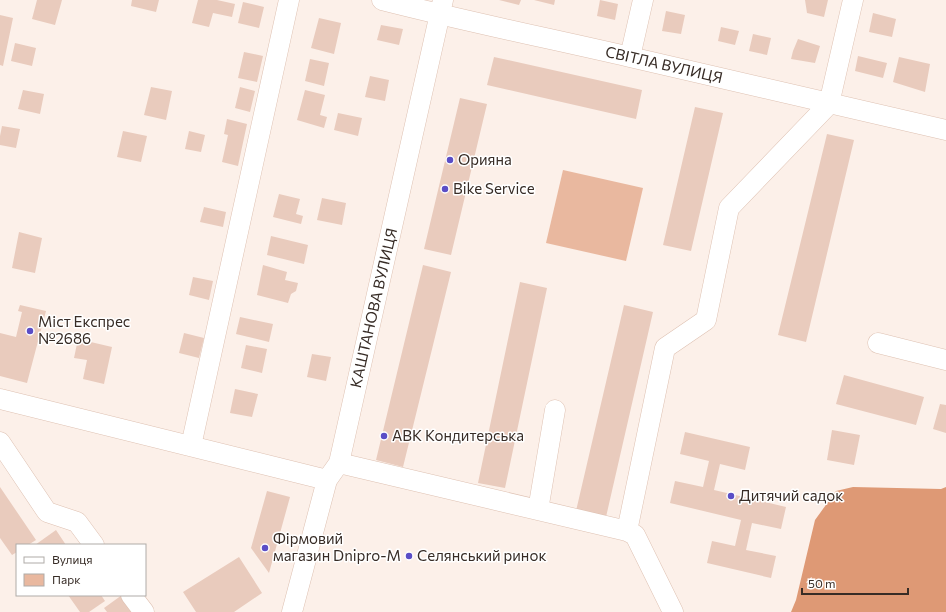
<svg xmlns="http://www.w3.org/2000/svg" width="946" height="612" viewBox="0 0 946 612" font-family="Commissioner,sans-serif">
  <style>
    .green { fill: #e9b89f }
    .forest { fill: #de9975 }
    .building { fill: #e9cbbd }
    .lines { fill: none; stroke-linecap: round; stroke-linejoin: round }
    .minor-casing { stroke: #dec1b2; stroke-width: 21 }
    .minor { stroke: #fff; stroke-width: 20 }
    .poi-dot { fill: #5a4dc6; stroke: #fff; stroke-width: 1.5 }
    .labels { text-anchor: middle; stroke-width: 3; stroke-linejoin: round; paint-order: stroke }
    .street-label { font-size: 15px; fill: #372c26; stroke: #fff }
    .poi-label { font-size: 15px; fill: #372c26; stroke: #fff; text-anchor: start }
  </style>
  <rect width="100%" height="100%" fill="#fcf0e9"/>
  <path class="green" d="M 563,170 L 643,188 L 626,261 L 546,243 Z"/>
  <path class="forest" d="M 853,487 L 941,489 L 946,487 L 946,612 L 791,612 L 796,600 L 815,520 L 836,491 Z"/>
  <path class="building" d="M 37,0 L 62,0 L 55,25 L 32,19 Z
    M 132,0 L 159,0 L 156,12 L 131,6 Z
    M 198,0 L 217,0 L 235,4 L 232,17 L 213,13 L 209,27 L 192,23 Z
    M 499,0 L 521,0 L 519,5 Z
    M 534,0 L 555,0 L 554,5 Z
    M 600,0 L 618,4 L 615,20 L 597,16 Z
    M 805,0 L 828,0 L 824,17 L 807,13 Z
    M 243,2 L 264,7 L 259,28 L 238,23 Z
    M 666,11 L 685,15 L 681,34 L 662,31 Z
    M 873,13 L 896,19 L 892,37 L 869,32 Z
    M 0,15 L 13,18 L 3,66 L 0,65 Z
    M 319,18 L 341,23 L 334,54 L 311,48 Z
    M 381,25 L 403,29 L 399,45 L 377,40 Z
    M 721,27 L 739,31 L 735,45 L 718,41 Z
    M 753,34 L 771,38 L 767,55 L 749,51 Z
    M 798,39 L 820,46 L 815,63 L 791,59 L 793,51 Z
    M 15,43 L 36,48 L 32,66 L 11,61 Z
    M 244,52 L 263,56 L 257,82 L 238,78 Z
    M 858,56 L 887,63 L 883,78 L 855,71 Z
    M 494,57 L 642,90 L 636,119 L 487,85 Z
    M 899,57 L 930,64 L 925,92 L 893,82 Z
    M 310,59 L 329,63 L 324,86 L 305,81 Z
    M 370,76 L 389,80 L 385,101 L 365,97 Z
    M 151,87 L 172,91 L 166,120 L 144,115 Z
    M 240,87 L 255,91 L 250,112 L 235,108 Z
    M 23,90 L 44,94 L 40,114 L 18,109 Z
    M 305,90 L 325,95 L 320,115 L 327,117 L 324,128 L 297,120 Z
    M 460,98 L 487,104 L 451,255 L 424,249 Z
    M 695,107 L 723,113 L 691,251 L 663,245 Z
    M 338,113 L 362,118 L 358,136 L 334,130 Z
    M 227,119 L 247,124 L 238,166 L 222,162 L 228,135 L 224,134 Z
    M 2,126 L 20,129 L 16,148 L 0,145 L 0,136 Z
    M 123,131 L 147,136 L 141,162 L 117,157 Z
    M 189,131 L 205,135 L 201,152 L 185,149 Z
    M 827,134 L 854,140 L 806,342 L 778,335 Z
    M 279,194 L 300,199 L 296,214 L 303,216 L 301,224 L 273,217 Z
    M 322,198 L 346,203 L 342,225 L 317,220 Z
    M 204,207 L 226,212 L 223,227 L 200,222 Z
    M 19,232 L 42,238 L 35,273 L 12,268 Z
    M 271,236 L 308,245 L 304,264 L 267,255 Z
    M 263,265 L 287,272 L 285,280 L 298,283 L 296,291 L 291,294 L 288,303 L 257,295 Z
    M 423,265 L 451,272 L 403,467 L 376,460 Z
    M 193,277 L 213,281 L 209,300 L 189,295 Z
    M 520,282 L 547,288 L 505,488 L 478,483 Z
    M 20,305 L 46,311 L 27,383 L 0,376 L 0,333 L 16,337 L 22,312 L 18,311 Z
    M 624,305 L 653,312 L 606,517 L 576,511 Z
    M 240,317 L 273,324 L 269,342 L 236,334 Z
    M 184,333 L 204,338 L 199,358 L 179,353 Z
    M 78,339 L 112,347 L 104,384 L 83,379 L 87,360 L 74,358 Z
    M 246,345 L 267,349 L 262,373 L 241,368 Z
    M 312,354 L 331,357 L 326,381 L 307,377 Z
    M 844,375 L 924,397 L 916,425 L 836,404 Z
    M 235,389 L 258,394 L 252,417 L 230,413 Z
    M 940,404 L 946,405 L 946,433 L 933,429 Z
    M 832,430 L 860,435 L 854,465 L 827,460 Z
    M 685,432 L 750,447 L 745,470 L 720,464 L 714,490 L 786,507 L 781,529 L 752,523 L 746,550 L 776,556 L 771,578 L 707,563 L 712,541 L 735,546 L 741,520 L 670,503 L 675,481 L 703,487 L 709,461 L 680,454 Z
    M 0,487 L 36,540 L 28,545 L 17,545 L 17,552 L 12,555 L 0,538 Z
    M 267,491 L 290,497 L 269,573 L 251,548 Z
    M 56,530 L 66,545 L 35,545 Z
    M 239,557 L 262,593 L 234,612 L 196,612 L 183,592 Z
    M 68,595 L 101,595 L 105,601 L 89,612 L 80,612 Z
    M 122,595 L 141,612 L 107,612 L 104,608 Z"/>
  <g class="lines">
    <defs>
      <path id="minor" d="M 382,0 C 464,21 547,38 630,57 C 735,81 840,106 946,130
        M 630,57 L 643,0
        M 878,343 L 946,360
        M 0,399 L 327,480
        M 0,442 L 47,512 L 77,522 L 94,545
        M 191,446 L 289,0
        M 339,463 L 627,531 L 635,535 L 673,612
        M 538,510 L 555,410
        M 627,531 L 665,348 L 706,320 L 729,208 L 829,104 L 853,0
        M 131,595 L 144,612
        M 292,612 L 327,480 L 339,463 L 443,0"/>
    </defs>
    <use href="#minor" class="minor-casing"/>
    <use href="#minor" class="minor"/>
  </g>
  <g class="poi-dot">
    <circle cx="450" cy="160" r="4"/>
    <circle cx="445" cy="189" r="4"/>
    <circle cx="30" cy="331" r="4"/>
    <circle cx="384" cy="436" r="4"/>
    <circle cx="731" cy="496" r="4"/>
    <circle cx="265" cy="548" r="4"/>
    <circle cx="409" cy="556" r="4"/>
  </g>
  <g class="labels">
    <g class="street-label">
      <text transform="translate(664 65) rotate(13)" y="5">СВІТЛА ВУЛИЦЯ</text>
      <text transform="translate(374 308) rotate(-77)" y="5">КАШТАНОВА ВУЛИЦЯ</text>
    </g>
    <g class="poi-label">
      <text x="458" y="165">Орияна</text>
      <text x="453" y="194">Bike Service</text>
      <text x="38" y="327">Міст Експрес<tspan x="38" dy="17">№2686</tspan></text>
      <text x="392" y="441">АВК Кондитерська</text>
      <text x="739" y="501">Дитячий садок</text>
      <text x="273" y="544">Фірмовий<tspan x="273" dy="17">магазин Dnipro-M</tspan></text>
      <text x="417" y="561">Селянський ринок</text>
    </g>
  </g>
  <rect x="16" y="544" width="130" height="52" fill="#ffffff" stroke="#afaba8"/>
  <rect x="24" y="557" width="20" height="6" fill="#ffffff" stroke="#afaba8"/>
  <text x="52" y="564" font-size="12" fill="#372c26">Вулиця</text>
  <rect x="24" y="574" width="20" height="12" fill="#e9b89f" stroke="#afaba8"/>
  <text x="52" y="584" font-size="12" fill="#372c26">Парк</text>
  <path d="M802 588v6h106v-6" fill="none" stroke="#372c26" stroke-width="2"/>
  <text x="808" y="588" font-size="12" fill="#372c26" stroke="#ffffff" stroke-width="3" paint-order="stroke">50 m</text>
</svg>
